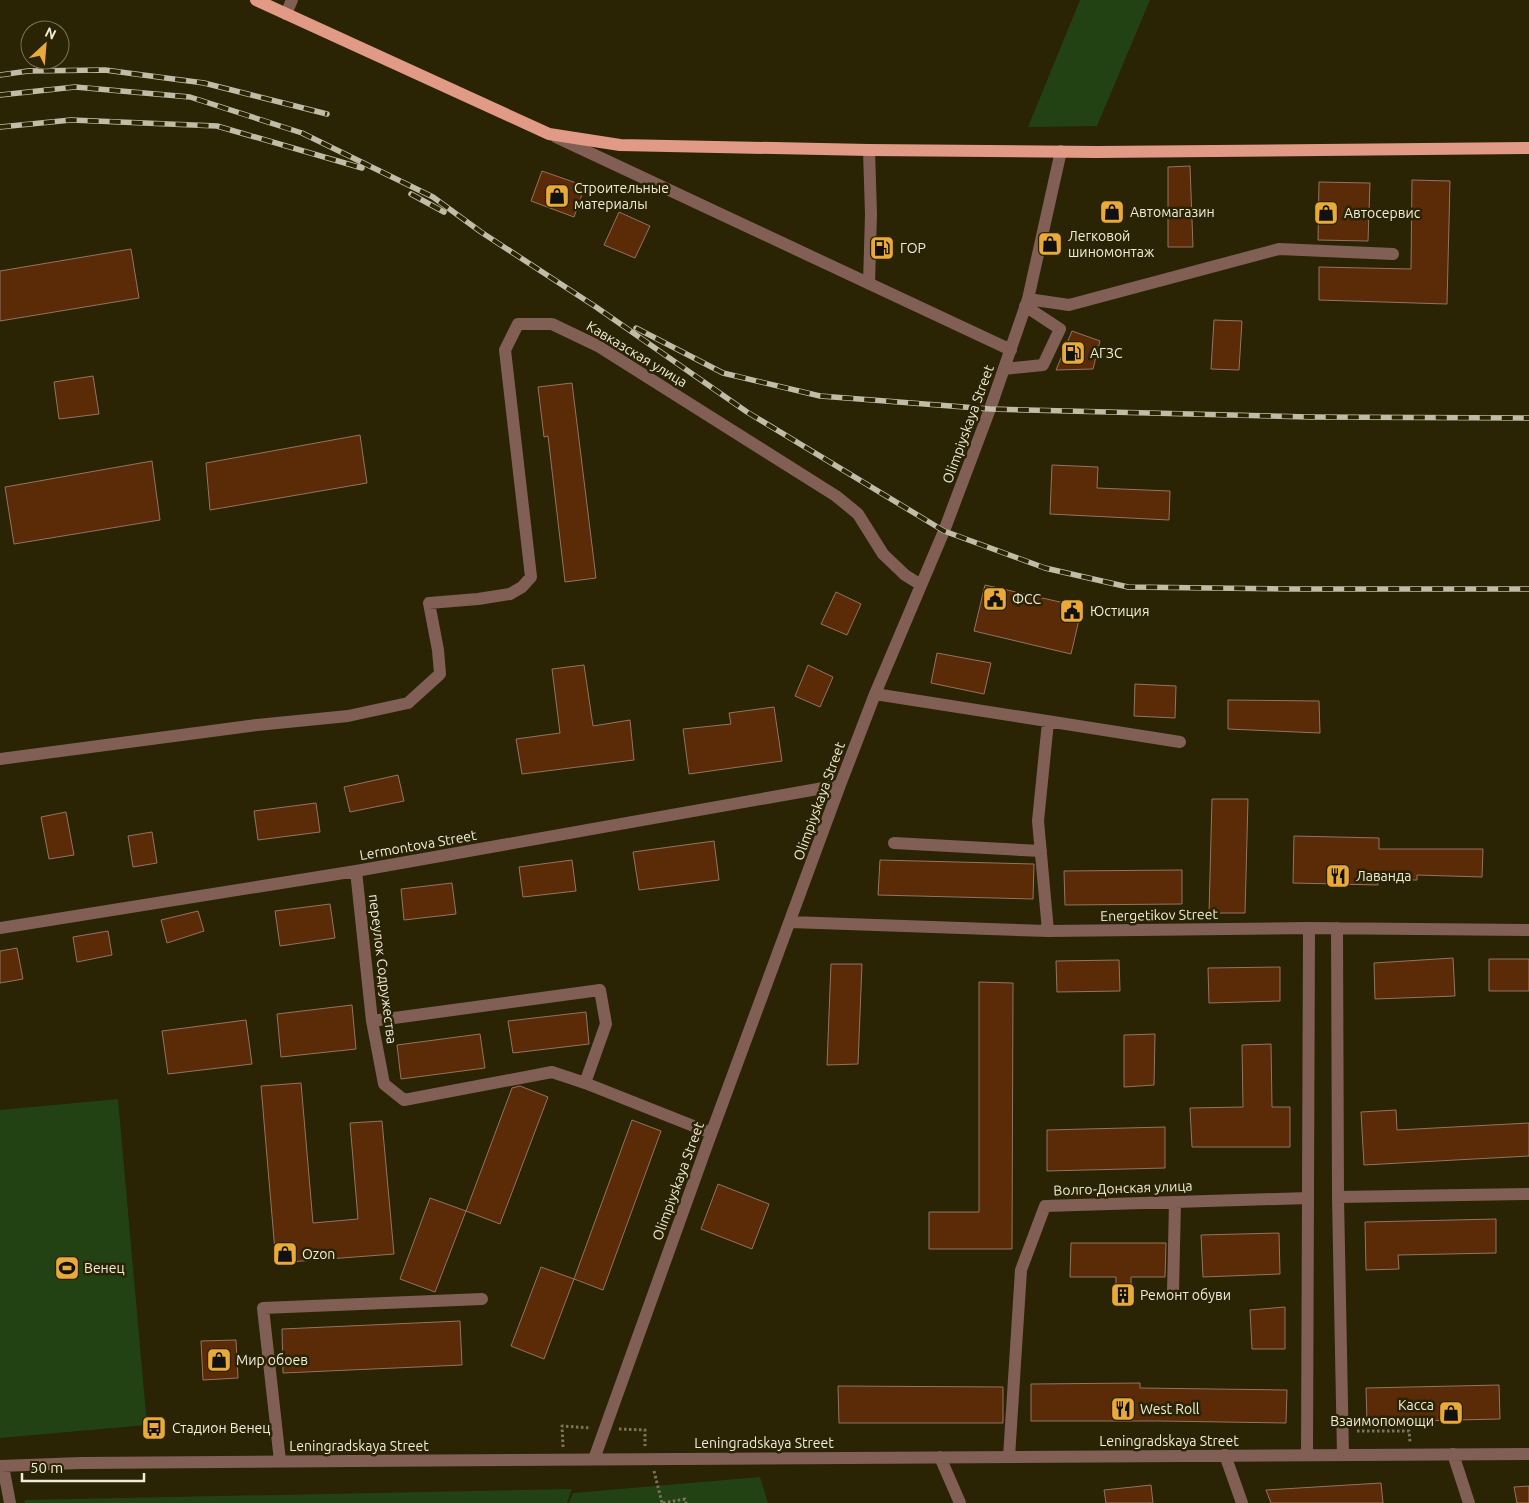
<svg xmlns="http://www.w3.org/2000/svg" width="1529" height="1503" viewBox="0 0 1529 1503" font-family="Ubuntu,sans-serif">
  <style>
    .green { fill: #224214 }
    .building { fill: #5b2a07; stroke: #937462 }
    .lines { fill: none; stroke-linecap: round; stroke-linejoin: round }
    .path { stroke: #7a745b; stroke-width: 3; stroke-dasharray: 2.5 2.5; stroke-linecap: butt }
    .minor { stroke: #815f55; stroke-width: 12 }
    .major { stroke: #e09a86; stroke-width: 12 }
    .rail-casing { stroke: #c1bca8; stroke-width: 5.5 }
    .rail { stroke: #2a2304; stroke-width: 4; stroke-dasharray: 11; stroke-linecap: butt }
    .labels { text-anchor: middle; stroke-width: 5; stroke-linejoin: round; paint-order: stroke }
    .poi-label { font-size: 14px; fill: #f0ecdb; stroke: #2a2304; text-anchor: start }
    .street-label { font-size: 14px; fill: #f0ecdb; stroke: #2a2304 }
  </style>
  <rect width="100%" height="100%" fill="#2a2304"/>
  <path class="green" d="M 1080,0 L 1150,0 L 1097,126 L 1028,127 Z
    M 118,1099 L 147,1425 L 0,1438 L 0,1110 Z
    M 760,1477 L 768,1503 L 569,1503 L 573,1493 Z
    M 572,1489 L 567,1503 L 25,1503 L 24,1500 Z"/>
  <path class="building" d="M 1190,166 L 1193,247 L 1168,247 L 1168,167 Z
    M 542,171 L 585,186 L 574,217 L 531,201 Z
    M 1412,180 L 1450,181 L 1447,304 L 1319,300 L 1319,267 L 1411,269 Z
    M 1319,182 L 1370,183 L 1368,241 L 1318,240 Z
    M 619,212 L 650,226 L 635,258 L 604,245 Z
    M 131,249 L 139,298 L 0,321 L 0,271 Z
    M 1214,320 L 1242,321 L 1239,370 L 1211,369 Z
    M 1072,331 L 1100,341 L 1093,369 L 1056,370 Z
    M 93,376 L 99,414 L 59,419 L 54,382 Z
    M 572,383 L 596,578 L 565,582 L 548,436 L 544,437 L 538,387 Z
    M 360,435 L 367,483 L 210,510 L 206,463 Z
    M 152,461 L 160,520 L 14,544 L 5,487 Z
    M 1052,465 L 1098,467 L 1097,488 L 1170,491 L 1169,520 L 1050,514 Z
    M 985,585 L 1082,607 L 1071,654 L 974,631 Z
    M 836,592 L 861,604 L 847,635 L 821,624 Z
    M 937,653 L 991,663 L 984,694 L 931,683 Z
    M 584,665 L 593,726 L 630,720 L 634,760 L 522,774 L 516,739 L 560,733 L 552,669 Z
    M 808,665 L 833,677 L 820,707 L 795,696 Z
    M 1135,684 L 1176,686 L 1175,718 L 1134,716 Z
    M 1228,700 L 1319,701 L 1320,733 L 1228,729 Z
    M 774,707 L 782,761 L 689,774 L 683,729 L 731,724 L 729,713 Z
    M 398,775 L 404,801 L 350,812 L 344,787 Z
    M 1212,799 L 1248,799 L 1245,913 L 1209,913 Z
    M 316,803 L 320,832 L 258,840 L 254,811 Z
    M 66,812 L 74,855 L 49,859 L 41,817 Z
    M 152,832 L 157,863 L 133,867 L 128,836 Z
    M 1294,836 L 1379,838 L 1379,849 L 1483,849 L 1482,877 L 1417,875 L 1417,880 L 1378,880 L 1378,885 L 1293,883 Z
    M 714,841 L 719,880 L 639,890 L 633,852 Z
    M 572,860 L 576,891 L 523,897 L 519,867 Z
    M 880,860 L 1034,864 L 1033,899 L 878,895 Z
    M 1182,870 L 1182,904 L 1065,905 L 1064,871 Z
    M 452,883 L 456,914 L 404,920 L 401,889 Z
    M 330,904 L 335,938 L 280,946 L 275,911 Z
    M 198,911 L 204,931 L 167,943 L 161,920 Z
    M 108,931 L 112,955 L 77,962 L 73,937 Z
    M 17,948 L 23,979 L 0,983 L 0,951 Z
    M 1453,958 L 1455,996 L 1375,999 L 1374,963 Z
    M 1489,959 L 1529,959 L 1529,991 L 1489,991 Z
    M 1119,960 L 1120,991 L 1057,992 L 1056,961 Z
    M 831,964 L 862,964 L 858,1064 L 827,1065 Z
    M 1280,967 L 1280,1001 L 1209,1003 L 1208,968 Z
    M 979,982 L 1013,983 L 1012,1249 L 929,1249 L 929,1212 L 979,1212 Z
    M 352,1005 L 356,1049 L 281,1057 L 277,1014 Z
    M 586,1012 L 589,1044 L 513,1053 L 508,1021 Z
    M 246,1020 L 252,1064 L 168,1074 L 162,1031 Z
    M 480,1034 L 485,1068 L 401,1079 L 397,1045 Z
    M 1155,1034 L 1154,1085 L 1124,1087 L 1124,1035 Z
    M 1271,1044 L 1272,1107 L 1290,1107 L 1290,1147 L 1192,1147 L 1190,1108 L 1243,1107 L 1242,1045 Z
    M 301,1083 L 313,1223 L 358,1219 L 350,1123 L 382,1121 L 394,1254 L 276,1263 L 261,1086 Z
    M 520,1086 L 548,1097 L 500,1224 L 466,1211 L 512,1088 Z
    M 1396,1110 L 1397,1130 L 1529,1123 L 1529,1156 L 1364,1165 L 1361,1112 Z
    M 632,1120 L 661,1131 L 603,1290 L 574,1279 Z
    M 1165,1127 L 1165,1168 L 1047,1171 L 1047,1130 Z
    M 718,1184 L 769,1204 L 752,1249 L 701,1229 Z
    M 430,1198 L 466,1211 L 435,1292 L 400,1279 Z
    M 1496,1219 L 1496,1253 L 1398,1255 L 1399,1269 L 1366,1270 L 1365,1222 Z
    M 1279,1233 L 1280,1274 L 1203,1277 L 1201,1235 Z
    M 1071,1243 L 1166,1243 L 1165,1277 L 1131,1277 L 1131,1301 L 1116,1301 L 1116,1277 L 1070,1277 Z
    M 541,1267 L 574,1279 L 544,1359 L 511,1346 Z
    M 1285,1307 L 1285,1349 L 1252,1349 L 1250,1310 Z
    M 460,1321 L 462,1365 L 283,1373 L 282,1329 Z
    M 236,1340 L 238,1378 L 203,1380 L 201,1341 Z
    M 1140,1383 L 1140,1388 L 1287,1390 L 1286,1423 L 1160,1421 L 1031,1421 L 1031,1384 Z
    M 1499,1385 L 1500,1419 L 1367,1422 L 1366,1388 Z
    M 838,1386 L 1003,1387 L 1003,1423 L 839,1423 Z
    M 1381,1483 L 1383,1503 L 1271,1503 L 1266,1490 Z
    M 1151,1485 L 1153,1503 L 1106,1503 L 1104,1490 Z
    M 1529,1486 L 1529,1503 L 1517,1503 L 1514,1487 Z"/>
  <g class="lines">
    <path class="path" d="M 619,1429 L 645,1430 L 645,1446
      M 1357,1431 L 1409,1431 L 1410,1442
      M 563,1447 L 562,1426 L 591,1428
      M 654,1471 L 662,1503
      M 663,1503 L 685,1499 L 686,1503"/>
    <path class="minor" d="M 286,14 L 292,0
      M 556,137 L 1011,350
      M 869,150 L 871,214 L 869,284
      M 1028,299 L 1069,305 L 1279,249 L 1393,254
      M 1004,369 L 1043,365 L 1060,329 L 1025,306
      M 875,694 L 1180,742
      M 0,759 L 257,725 L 348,716 L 408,703 L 440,674 L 438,650 L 429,603 L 478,599 L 510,594 L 522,587 L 531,577 L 505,350 L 518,324 L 552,324 L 598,346 L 836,496 L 858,514 L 883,554 L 905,575 L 921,585
      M 894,843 L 1041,851
      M 356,871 L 372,1021 L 384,1084 L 404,1100 L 552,1072 L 585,1083 L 711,1133
      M 790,922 L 1048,931 L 1309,928 L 1529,930
      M 0,928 L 356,871 L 840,785
      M 1337,928 L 1338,1197 L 1343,1455
      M 1048,931 L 1038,821 L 1048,722
      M 372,1021 L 600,990 L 606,1024 L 585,1083
      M 1338,1197 L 1529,1194
      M 1173,1292 L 1175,1202
      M 1453,1454 L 1469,1503
      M 1225,1455 L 1242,1503
      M 1307,1455 L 1309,928
      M 940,1457 L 960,1503
      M 1009,1457 L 1021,1270 L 1045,1206 L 1308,1198
      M 594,1459 L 707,1145 L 840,785 L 875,694 L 944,531 L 990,409 L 1028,299 L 1061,151
      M 280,1461 L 263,1308 L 482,1299
      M 0,1466 L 81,1463 L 353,1461 L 1529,1454
      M 3,1466 L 10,1503"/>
    <path class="major" d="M 256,0 L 549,134 L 620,145 L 869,150 L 1097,152 L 1529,148"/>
    <defs>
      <path id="rail" d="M 0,75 L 28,71 L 105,70 L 204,83 L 327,114
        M 0,95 L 75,87 L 190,97 L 302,133 L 433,197 L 481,232 L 596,307 L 747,412 L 944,531 L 1045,568 L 1128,587 L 1294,589 L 1529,589
        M 0,127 L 71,120 L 217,126 L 362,168
        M 411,194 L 444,212
        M 636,328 L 723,373 L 820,396 L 990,409 L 1309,417 L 1529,418"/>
    </defs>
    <use href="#rail" class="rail-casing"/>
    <use href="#rail" class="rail"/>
  </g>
  <defs>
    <symbol id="shop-square" viewBox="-11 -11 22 22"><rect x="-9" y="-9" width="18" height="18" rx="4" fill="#eaaa39" stroke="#2a2304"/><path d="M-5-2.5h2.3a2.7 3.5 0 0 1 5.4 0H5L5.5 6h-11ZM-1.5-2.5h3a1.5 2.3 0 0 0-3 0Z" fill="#111"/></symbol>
    <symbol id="fuel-square" viewBox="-11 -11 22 22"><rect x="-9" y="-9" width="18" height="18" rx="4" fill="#eaaa39" stroke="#2a2304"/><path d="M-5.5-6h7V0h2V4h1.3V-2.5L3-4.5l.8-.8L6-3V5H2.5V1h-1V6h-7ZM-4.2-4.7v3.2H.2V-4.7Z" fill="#111"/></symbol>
    <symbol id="civic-square" viewBox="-11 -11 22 22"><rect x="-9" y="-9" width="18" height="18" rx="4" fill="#eaaa39" stroke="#2a2304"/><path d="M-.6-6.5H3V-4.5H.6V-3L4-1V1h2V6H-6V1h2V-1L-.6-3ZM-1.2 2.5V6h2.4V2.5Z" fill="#111"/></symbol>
    <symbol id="restaurant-square" viewBox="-11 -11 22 22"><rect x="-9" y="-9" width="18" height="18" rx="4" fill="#eaaa39" stroke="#2a2304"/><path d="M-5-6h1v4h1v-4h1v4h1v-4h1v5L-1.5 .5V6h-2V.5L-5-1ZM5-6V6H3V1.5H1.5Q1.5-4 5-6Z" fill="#111"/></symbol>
    <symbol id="stadium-square" viewBox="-11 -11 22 22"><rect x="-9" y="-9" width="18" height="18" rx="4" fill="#eaaa39" stroke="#2a2304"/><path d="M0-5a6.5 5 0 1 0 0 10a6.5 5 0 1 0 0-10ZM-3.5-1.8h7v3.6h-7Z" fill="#111"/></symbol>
    <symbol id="building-square" viewBox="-11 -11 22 22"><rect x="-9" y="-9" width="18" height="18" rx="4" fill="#eaaa39" stroke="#2a2304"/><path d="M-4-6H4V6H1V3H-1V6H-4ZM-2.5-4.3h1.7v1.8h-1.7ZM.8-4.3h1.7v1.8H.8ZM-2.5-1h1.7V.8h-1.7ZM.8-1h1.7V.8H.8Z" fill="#111"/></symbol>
    <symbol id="bus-square" viewBox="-11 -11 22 22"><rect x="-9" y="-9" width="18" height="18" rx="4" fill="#eaaa39" stroke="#2a2304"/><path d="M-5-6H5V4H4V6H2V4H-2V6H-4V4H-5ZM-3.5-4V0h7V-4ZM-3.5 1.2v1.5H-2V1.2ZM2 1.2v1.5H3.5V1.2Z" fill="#111"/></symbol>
  </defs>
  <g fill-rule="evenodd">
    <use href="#shop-square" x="543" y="182" width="28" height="28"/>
    <use href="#shop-square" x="1098" y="198" width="28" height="28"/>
    <use href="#shop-square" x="1312" y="199" width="28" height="28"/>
    <use href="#shop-square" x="1036" y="230" width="28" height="28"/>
    <use href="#fuel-square" x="868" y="234" width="28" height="28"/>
    <use href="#fuel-square" x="1059" y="339" width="28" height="28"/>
    <use href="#civic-square" x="981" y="585" width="28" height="28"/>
    <use href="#civic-square" x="1058" y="597" width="28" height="28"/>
    <use href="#restaurant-square" x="1324" y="862" width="28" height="28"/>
    <use href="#shop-square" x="271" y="1240" width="28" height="28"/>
    <use href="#stadium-square" x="53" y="1254" width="28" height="28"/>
    <use href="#building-square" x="1109" y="1281" width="28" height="28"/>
    <use href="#shop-square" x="205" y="1346" width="28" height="28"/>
    <use href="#restaurant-square" x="1109" y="1395" width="28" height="28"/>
    <use href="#shop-square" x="1437" y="1399" width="28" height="28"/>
    <use href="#bus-square" x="140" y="1414" width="28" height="28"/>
  </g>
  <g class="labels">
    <g class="poi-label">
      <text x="574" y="193">Строительные<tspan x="574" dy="16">материалы</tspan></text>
      <text x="1130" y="217">Автомагазин</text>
      <text x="1344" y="218">Автосервис</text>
      <text x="1068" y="241">Легковой<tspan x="1068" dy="16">шиномонтаж</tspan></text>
      <text x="900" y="253">ГОР</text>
      <text x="1090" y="358">АГЗС</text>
      <text x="1012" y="604">ФСС</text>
      <text x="1090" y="616">Юстиция</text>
      <text x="1356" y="881">Лаванда</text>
      <text x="302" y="1259">Ozon</text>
      <text x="84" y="1273">Венец</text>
      <text x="1140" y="1300">Ремонт обуви</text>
      <text x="236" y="1365">Мир обоев</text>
      <text x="1434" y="1410" text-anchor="end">Касса<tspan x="1434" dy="16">Взаимопомощи</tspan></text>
      <text x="1140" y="1414">West Roll</text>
      <text x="172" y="1433">Стадион Венец</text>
    </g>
    <g class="street-label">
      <text transform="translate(637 354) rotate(31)" y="5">Кавказская улица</text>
      <text transform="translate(968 424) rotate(-70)" y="5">Olimpiyskaya Street</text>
      <text transform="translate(819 801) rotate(-70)" y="5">Olimpiyskaya Street</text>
      <text transform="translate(418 845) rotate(-10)" y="5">Lermontova Street</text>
      <text transform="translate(1159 915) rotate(-1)" y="5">Energetikov Street</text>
      <text transform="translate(383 969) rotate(83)" y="5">переулок Содружества</text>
      <text transform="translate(678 1181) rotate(-70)" y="5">Olimpiyskaya Street</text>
      <text transform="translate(1123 1188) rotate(-2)" y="5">Волго-Донская улица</text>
      <text x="1169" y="1446">Leningradskaya Street</text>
      <text x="764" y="1448">Leningradskaya Street</text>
      <text x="359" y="1451">Leningradskaya Street</text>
    </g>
  </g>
  <g transform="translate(45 45) rotate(26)"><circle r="24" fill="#2a2304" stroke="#79735a"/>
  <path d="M0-4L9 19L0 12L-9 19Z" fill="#eaaa39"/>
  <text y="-8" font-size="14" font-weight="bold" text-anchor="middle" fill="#f0ecdb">N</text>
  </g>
  <path d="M22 1473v8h122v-8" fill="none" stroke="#f0ecdb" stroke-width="2.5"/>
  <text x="30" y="1473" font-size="15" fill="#f0ecdb" stroke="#2a2304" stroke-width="4" paint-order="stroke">50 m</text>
</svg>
